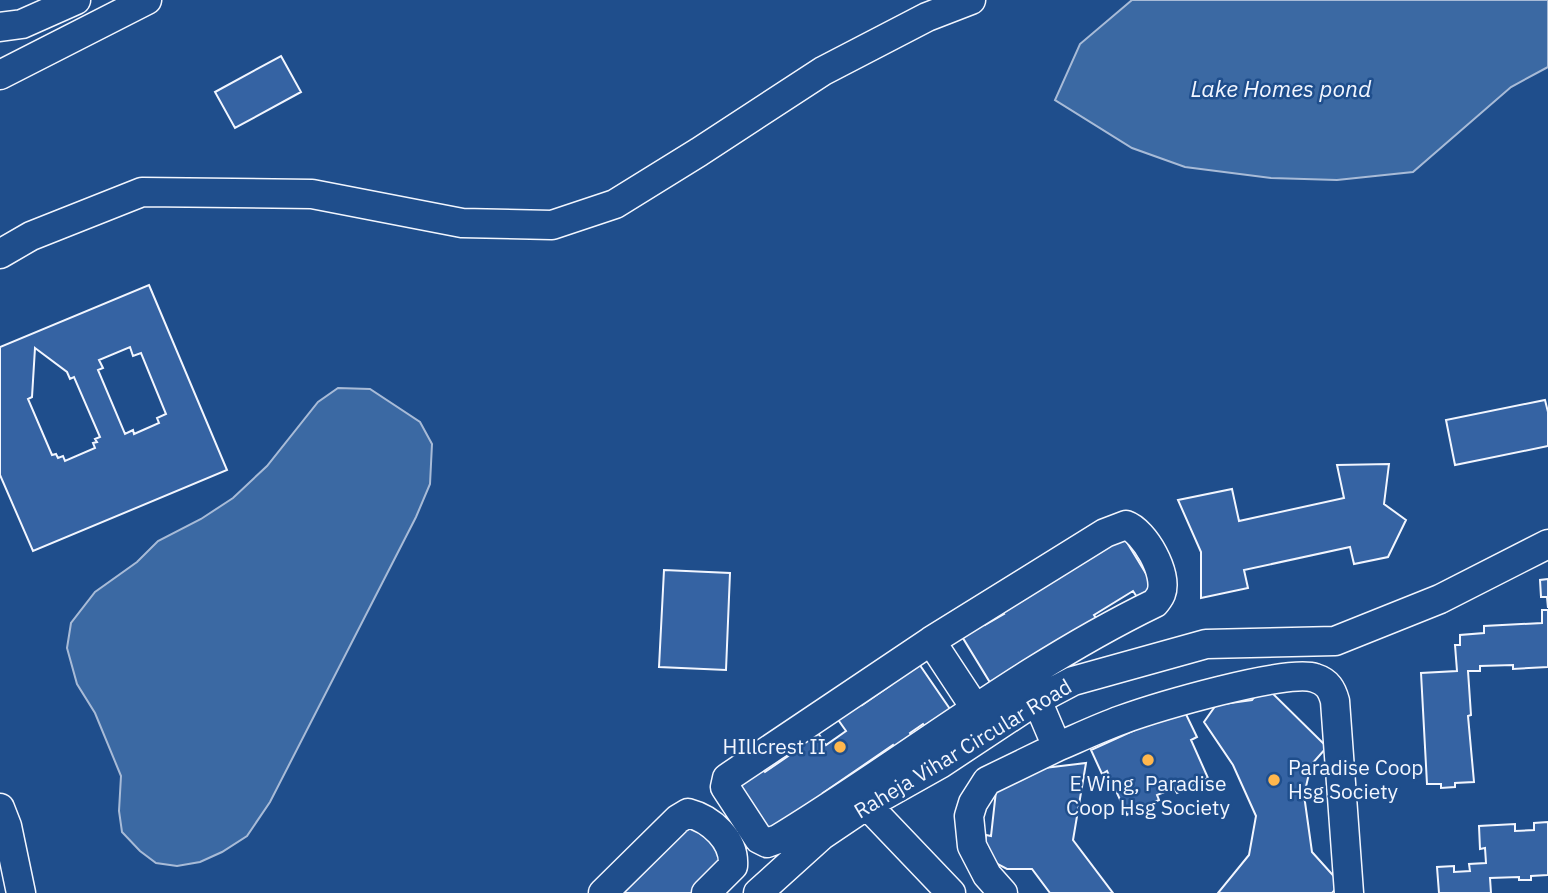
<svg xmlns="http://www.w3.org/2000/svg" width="1548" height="893" viewBox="0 0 1548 893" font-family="'IBM Plex Sans',sans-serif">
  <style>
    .water { fill: #3b69a3; stroke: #a8bbd7; stroke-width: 2 }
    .building { fill: #3563a3; stroke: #f2f6ff; stroke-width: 2; fill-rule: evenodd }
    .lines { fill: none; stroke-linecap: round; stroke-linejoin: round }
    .minor-casing { stroke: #f2f6ff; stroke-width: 31 }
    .minor { stroke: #1f4e8c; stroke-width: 28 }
    .poi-dot { fill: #ffb74d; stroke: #1f4e8c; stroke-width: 2.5 }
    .labels { text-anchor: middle; stroke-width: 5; stroke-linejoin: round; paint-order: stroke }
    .poi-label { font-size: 21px; fill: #f2f6ff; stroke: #1f4e8c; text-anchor: end }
    .street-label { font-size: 21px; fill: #f2f6ff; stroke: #1f4e8c }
    .water-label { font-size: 23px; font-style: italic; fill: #f2f6ff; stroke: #1f4e8c }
  </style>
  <rect width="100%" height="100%" fill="#1f4e8c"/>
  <path class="water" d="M 1132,0 L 1548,0 L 1548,67 L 1511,87 L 1413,172 L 1337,180 L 1271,178 L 1185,167 L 1132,148 L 1055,100 L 1080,44 Z
    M 338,388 L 370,389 L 420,422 L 432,444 L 430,484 L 416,517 L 270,802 L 247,836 L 222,852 L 200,862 L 177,866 L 156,863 L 140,851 L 122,832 L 119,811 L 121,776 L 95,713 L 77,684 L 67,648 L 71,623 L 95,592 L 137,562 L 158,541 L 201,519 L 233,498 L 267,466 L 318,402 Z"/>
  <path class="building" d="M 281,56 L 301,92 L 235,128 L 215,92 Z
    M 149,285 L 227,470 L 33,551 L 0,475 L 0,347 ZM 130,347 L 133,356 L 141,353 L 166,414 L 157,418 L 159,423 L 134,434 L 133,430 L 125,434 L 98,370 L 103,368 L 99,360 ZM 35,348 L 67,372 L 70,379 L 74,377 L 100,437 L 95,439 L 97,442 L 93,443 L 95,448 L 65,461 L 63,456 L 58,458 L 56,454 L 52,455 L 28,399 L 32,397 Z
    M 1545,400 L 1548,412 L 1548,446 L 1455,465 L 1446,420 Z
    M 1389,464 L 1384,504 L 1406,520 L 1388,557 L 1354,564 L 1350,547 L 1244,570 L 1248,588 L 1201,598 L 1201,552 L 1178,500 L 1232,489 L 1239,521 L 1344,498 L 1337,465 Z
    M 1120,531 L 1156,590 L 1139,600 L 1133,591 L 1094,615 L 1100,624 L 1052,654 L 1048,646 L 1012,668 L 1016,675 L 994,689 L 958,630 L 980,617 L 985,625 L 1004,614 L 998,606 Z
    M 664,570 L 730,573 L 726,670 L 659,667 Z
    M 1548,579 L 1548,608 L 1547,597 L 1541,597 L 1540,580 Z
    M 1542,610 L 1548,610 L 1548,667 L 1513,669 L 1513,665 L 1480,666 L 1480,671 L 1468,671 L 1471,715 L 1468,716 L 1474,782 L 1455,783 L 1455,787 L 1441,788 L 1441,784 L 1427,784 L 1421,673 L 1457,671 L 1455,645 L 1460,645 L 1460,635 L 1484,633 L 1484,626 L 1542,623 Z
    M 915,658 L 952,712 L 927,729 L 923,724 L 910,733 L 913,738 L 896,750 L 893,745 L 823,793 L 827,798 L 768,838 L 730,784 L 759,764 L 765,772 L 794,752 L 789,744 L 814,727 L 826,745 L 846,731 L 834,714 L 857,697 L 862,705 L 891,685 L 886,677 Z
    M 1264,685 L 1327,747 L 1311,765 L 1304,795 L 1312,852 L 1340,883 L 1332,893 L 1218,893 L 1249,855 L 1256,816 L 1233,765 L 1204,722 L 1216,705 L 1252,700 Z
    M 1183,708 L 1197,737 L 1191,740 L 1208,778 L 1177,793 L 1174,788 L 1157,795 L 1159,800 L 1127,815 L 1107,771 L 1102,774 L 1091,750 Z
    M 1086,763 L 1073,840 L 1113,893 L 1050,893 L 1032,869 L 1007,869 L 984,857 L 986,835 L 991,836 L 996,791 L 1019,771 Z
    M 689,820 L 712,835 L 725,860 L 691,893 L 615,893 Z
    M 1548,822 L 1548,875 L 1531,876 L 1531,880 L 1519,880 L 1519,877 L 1490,878 L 1491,893 L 1439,893 L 1437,867 L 1454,866 L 1454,872 L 1470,871 L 1469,864 L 1486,863 L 1485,848 L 1480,849 L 1479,826 L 1515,824 L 1515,831 L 1534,830 L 1534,823 Z"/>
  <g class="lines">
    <defs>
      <path id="minor" d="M 0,27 L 22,24 L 76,0
        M 0,75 L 147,0
        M 0,254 L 31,236 L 142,192 L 312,194 L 462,223 L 552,225 L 615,204 L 699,152 L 823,71 L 927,17 L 971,0
        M 1126,525 C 1144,531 1169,574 1161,594 C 1161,595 1156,602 1155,603 C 1021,668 904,762 778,839 L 767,843 L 759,839 L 725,787 L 727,778 L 931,641 L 1105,533 Z
        M 931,641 L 985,723
        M 1037,700 L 1057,747 C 1078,738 1099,728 1121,720 C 1154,708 1287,668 1315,678 C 1328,682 1332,690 1335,701 L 1349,893
        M 867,805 L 951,893
        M 0,808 L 7,826 L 21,893
        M 603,893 L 678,819 L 688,813 C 711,819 735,840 733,866 L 706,893
        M 758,893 L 821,836 L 867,805 L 940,764 L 1037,700 L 1073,681 L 1206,644 L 1335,641 L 1440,599 L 1548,544
        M 1003,893 L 987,875 L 972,846 L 969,816 L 973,803 L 987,781 L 1057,747"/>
    </defs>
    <use href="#minor" class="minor-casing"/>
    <use href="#minor" class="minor"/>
  </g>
  <g class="poi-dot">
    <circle cx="840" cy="747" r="7"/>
    <circle cx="1148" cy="760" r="7"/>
    <circle cx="1274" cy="780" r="7"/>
  </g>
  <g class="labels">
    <g class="poi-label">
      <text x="826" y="754">HIllcrest II</text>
      <text x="1288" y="775" text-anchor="start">Paradise Coop<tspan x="1288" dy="24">Hsg Society</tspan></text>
      <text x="1148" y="791" text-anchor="middle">E Wing, Paradise<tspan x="1148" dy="24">Coop Hsg Society</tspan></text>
    </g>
    <g class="street-label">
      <text transform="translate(963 749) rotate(-31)" y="7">Raheja Vihar Circular Road</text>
    </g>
    <g class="water-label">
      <text x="1281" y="97">Lake Homes pond</text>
    </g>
  </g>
</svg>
